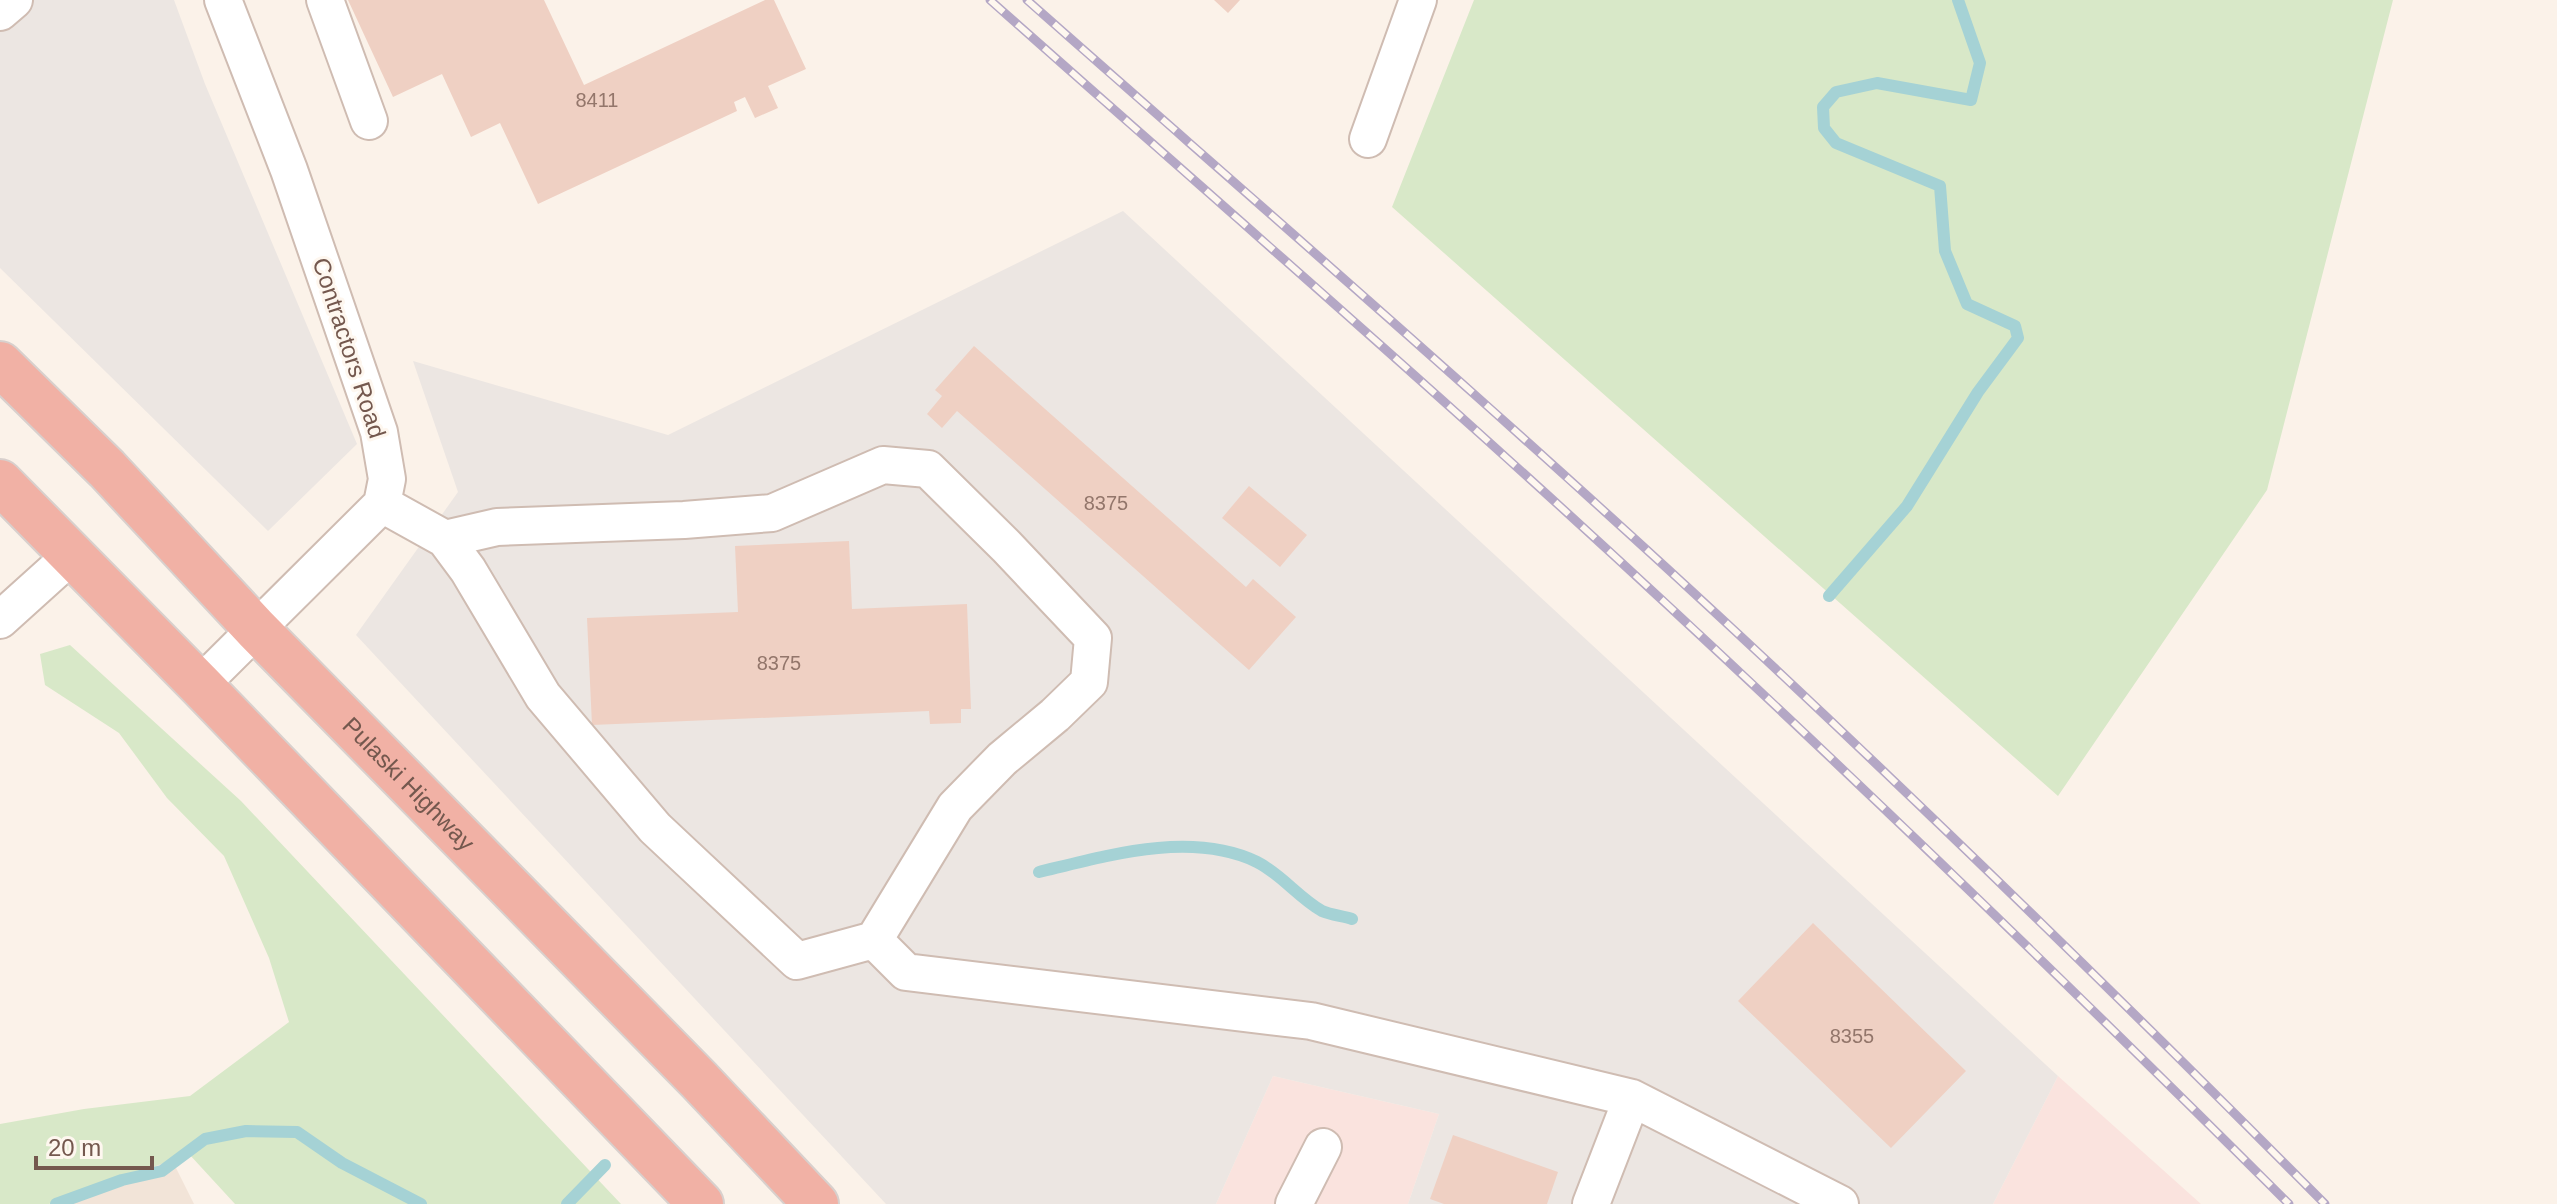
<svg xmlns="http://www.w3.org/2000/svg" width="2557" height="1204" viewBox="0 0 2557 1204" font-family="Arial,sans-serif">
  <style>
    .residential { fill: #f2e4d8 }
    .commercial { fill: #fae3de }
    .industrial { fill: #ece6e2 }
    .green { fill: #d8e8c8 }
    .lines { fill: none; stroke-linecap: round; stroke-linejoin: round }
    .stream { stroke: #a5d2d5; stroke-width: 12 }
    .building { fill: #efd0c3 }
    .minor-casing { stroke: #cfbcb2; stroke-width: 40 }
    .highway-casing { stroke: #d8d0cd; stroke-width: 48 }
    .minor { stroke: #fff; stroke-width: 36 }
    .highway { stroke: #f1b1a5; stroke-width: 44 }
    .rail-casing { stroke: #b4a7c5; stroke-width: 9 }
    .rail { stroke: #fef7ef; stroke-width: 6; stroke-dasharray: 18; stroke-linecap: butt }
    .labels { text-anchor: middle; stroke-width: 6; stroke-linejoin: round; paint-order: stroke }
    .number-label { font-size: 20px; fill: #93766b }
    .street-label { font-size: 24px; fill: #74584e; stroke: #fef7ef }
  </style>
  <rect width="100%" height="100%" fill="#fbf2e9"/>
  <path class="residential" d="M 170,1156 L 194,1204 L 54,1204 Z"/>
  <path class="commercial" d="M 1273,1076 L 1439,1114 L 1408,1204 L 1216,1204 Z
    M 2058,1076 L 2201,1204 L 1993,1204 Z"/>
  <path class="industrial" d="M 0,0 L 174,0 L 205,84 L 357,444 L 268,531 L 0,268 Z
    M 1123,211 L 2058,1076 L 1993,1204 L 1408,1204 L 1439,1114 L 1273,1076 L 1216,1204 L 886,1204 L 356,635 L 458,492 L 413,361 L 668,435 Z"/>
  <path class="green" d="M 1474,0 L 2393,0 L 2267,490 L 2058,796 L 1392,207 Z
    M 70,645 L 241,801 L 621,1204 L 235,1204 L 189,1154 L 49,1204 L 0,1204 L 0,1124 L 84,1109 L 190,1096 L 289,1022 L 269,958 L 224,856 L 167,798 L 119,733 L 45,685 L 40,654 Z"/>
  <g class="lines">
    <path class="stream" d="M 1829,596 L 1907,506 L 1978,392 L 2018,338 L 2015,326 L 1967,304 L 1945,251 L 1940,186 L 1836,143 L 1824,128 L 1823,107 L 1836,92 L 1877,83 L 1971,100 L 1980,63 L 1958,0
      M 1039,872 C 1105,856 1191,830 1257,862 C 1281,874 1299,898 1322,911 C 1331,915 1343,916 1352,919
      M 56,1204 L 122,1180 L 162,1171 L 205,1139 L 246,1131 L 297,1132 L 342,1163 L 421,1204
      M 567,1204 L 605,1165"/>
  </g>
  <path class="building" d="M 348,0 L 544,0 L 584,85 L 765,0 L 774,0 L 806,69 L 768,86 L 778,108 L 755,118 L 745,97 L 734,102 L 737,111 L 538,204 L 500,123 L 471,137 L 442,74 L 393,97 Z
    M 1214,0 L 1240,0 L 1228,13 Z
    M 974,346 L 1246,587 L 1253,579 L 1296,617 L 1249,670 L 957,411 L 942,428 L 927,414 L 942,396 L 935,390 Z
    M 1249,486 L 1307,535 L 1280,567 L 1222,518 Z
    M 849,541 L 852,609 L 967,604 L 971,709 L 961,709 L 961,723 L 930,724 L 929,711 L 592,725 L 587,618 L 738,612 L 735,546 Z
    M 1813,923 L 1966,1071 L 1891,1148 L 1738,1001 Z
    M 1453,1135 L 1558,1172 L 1547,1204 L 1444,1204 L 1430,1199 Z"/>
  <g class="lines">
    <defs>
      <path id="minor" d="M 325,0 L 369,121
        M 0,12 L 14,0
        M 1368,139 L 1418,0
        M 382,504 L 445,539 L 468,570 L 543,696 L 655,828 L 797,961 L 874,940 L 955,807 L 1002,759 L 1055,715 L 1089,682 L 1093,638 L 1007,547 L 928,469 L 883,465 L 772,513 L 684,520 L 497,527 L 445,539
        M 0,620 L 72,555
        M 200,685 L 382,504 L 387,479 L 379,432 L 289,170 L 223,0
        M 874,940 L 906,972 L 1311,1021 L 1632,1098 L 1591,1204
        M 1632,1098 L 1840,1204
        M 1294,1204 L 1323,1147"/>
      <g id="highway">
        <path id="s1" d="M 0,364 L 107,469 L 256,629 L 699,1080 L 816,1204"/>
        <path d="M 0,482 L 200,685 L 701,1204"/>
      </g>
    </defs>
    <use href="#minor" class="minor-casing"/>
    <use href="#highway" class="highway-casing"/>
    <use href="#minor" class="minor"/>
    <use href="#highway" class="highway"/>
    <defs>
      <path id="rail" d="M 990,0 C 1150,142 1311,282 1470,425 C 1750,676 2022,938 2289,1204
        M 1027,0 C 1274,218 1523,433 1764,658 C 1954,836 2141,1019 2325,1204"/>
    </defs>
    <use href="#rail" class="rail-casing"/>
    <use href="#rail" class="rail"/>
  </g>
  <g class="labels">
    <g class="number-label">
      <text x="597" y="107">8411</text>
      <text x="1106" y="510">8375</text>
      <text x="779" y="670">8375</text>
      <text x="1852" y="1043">8355</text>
    </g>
    <g class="street-label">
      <text transform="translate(349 348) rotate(72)" y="8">Contractors Road</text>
      <text dy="8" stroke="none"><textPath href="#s1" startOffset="586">Pulaski Highway</textPath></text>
    </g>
  </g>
  <path d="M36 1156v12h116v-12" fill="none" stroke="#74584e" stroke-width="4"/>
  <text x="48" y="1156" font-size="24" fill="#74584e" stroke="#fef7ef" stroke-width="6" paint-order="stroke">20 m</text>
</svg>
